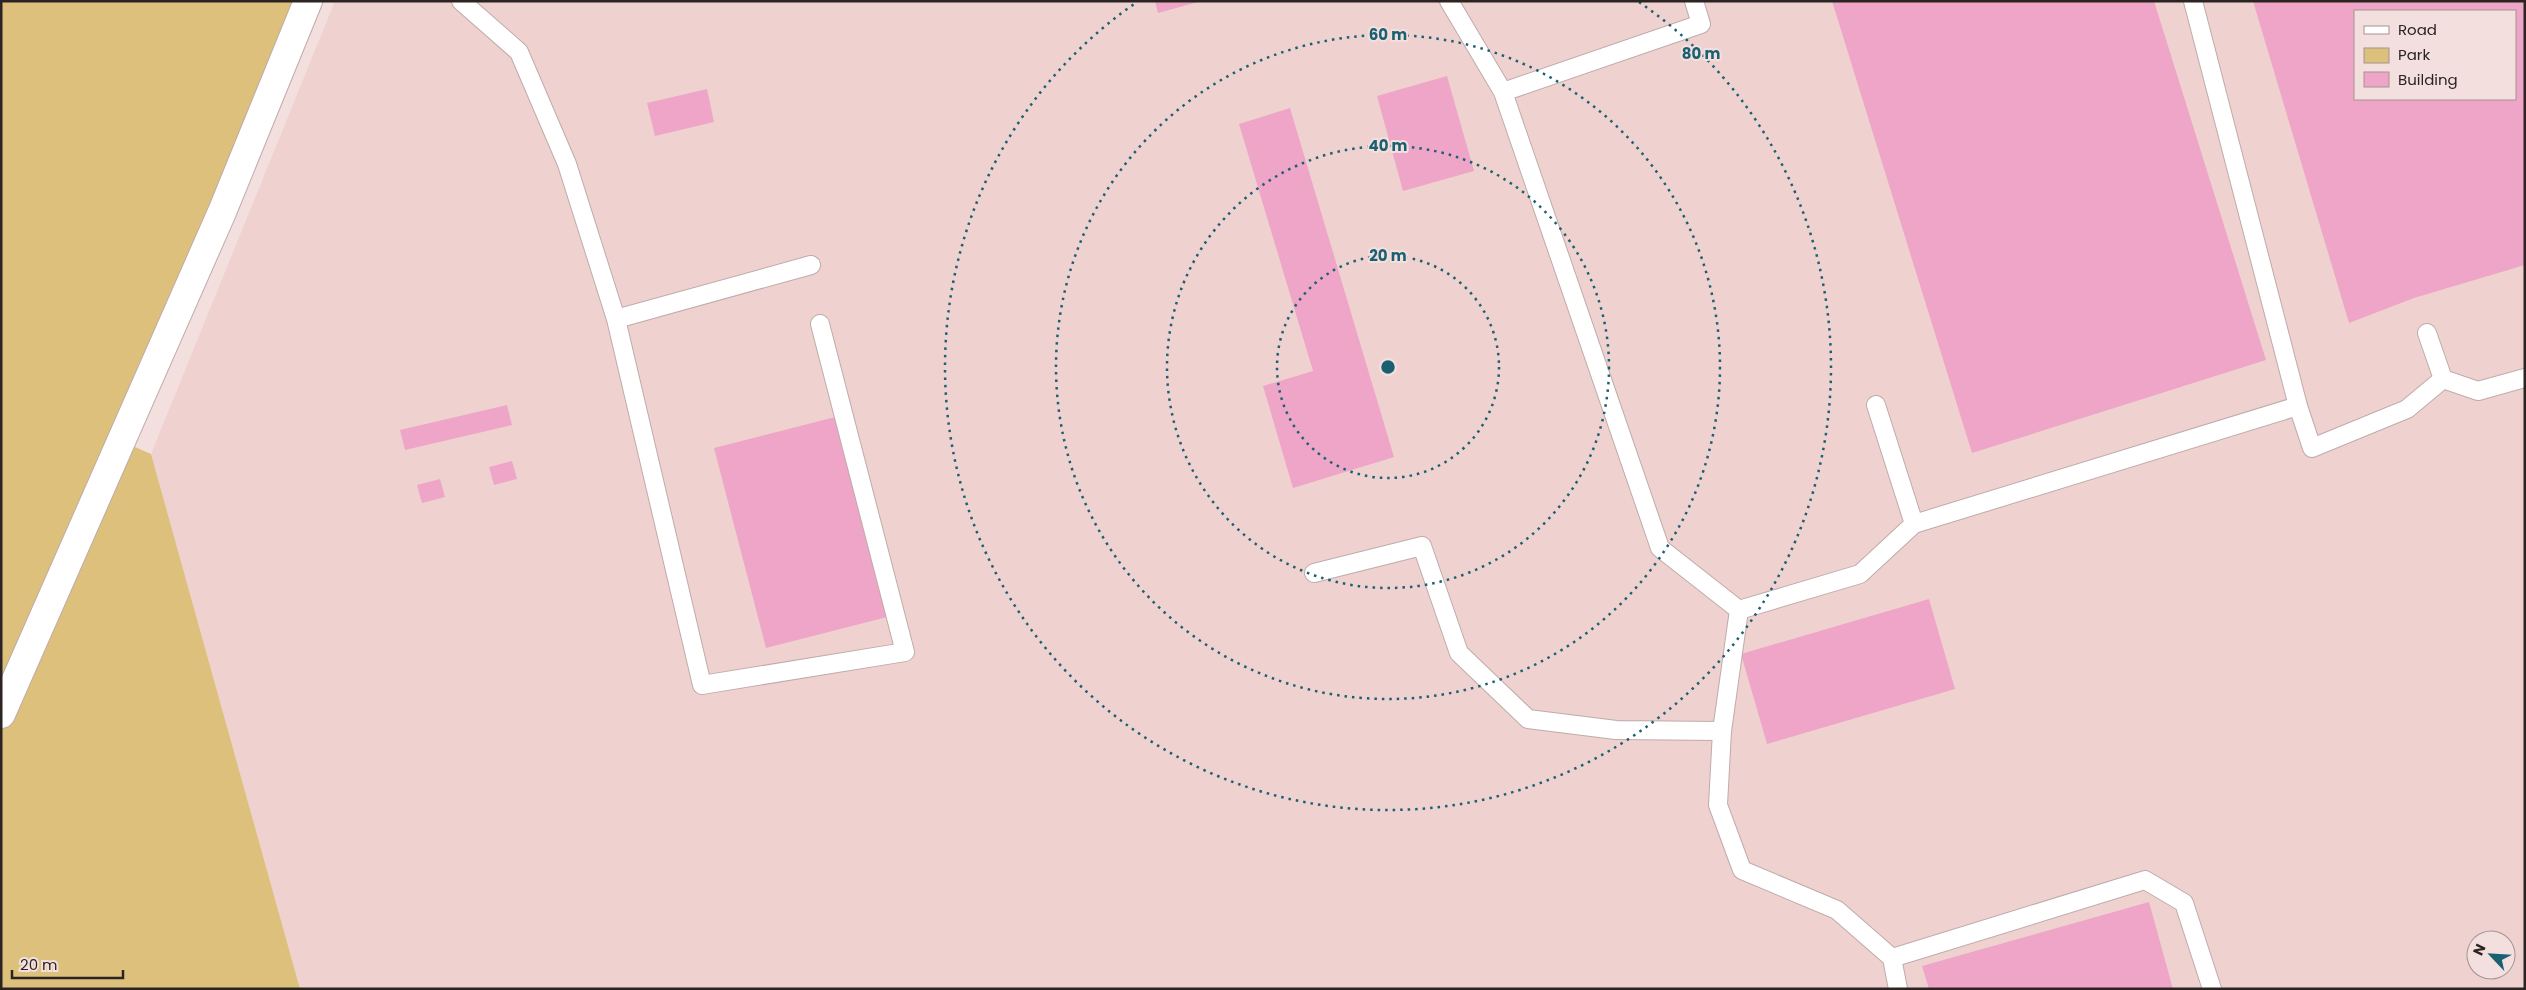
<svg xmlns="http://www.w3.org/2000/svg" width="2526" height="990" viewBox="0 0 2526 990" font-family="Poppins,sans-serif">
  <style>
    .built { fill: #efd2d0; fill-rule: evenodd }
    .green { fill: #dcc07b }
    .building { fill: #eea5c7; fill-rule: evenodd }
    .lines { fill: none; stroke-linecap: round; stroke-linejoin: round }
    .lane-casing { stroke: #bfabaa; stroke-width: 20 }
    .secondary-casing { stroke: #bfabaa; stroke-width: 30 }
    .lane { stroke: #fff; stroke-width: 18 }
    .secondary { stroke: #fff; stroke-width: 28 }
    .ring { fill: none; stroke: #1b6072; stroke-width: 2.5; stroke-dasharray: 2.5 5 }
    .centre { fill: #1b6072; stroke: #f3dfdd; stroke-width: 2.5 }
    .ring-label { font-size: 15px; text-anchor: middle; font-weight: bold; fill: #1b6072; stroke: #f3dfdd; stroke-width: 4; stroke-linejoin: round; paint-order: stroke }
  </style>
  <rect width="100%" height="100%" fill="#f3dfdd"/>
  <path class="built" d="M 335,1 L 2525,1 L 2525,989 L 300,989 L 151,454 ZM 2355,11 L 2515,11 L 2515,99 L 2355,99 ZM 2476,940 L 2506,940 L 2506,970 L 2476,970 Z"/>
  <path class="green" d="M 1,1 L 308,1 L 121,441 L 151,454 L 300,989 L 1,989 Z"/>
  <path class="building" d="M 1155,1 L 1198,1 L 1198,2 L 1158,13 Z
    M 1832,1 L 2154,1 L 2266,360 L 1972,453 Z
    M 2253,1 L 2525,1 L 2525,265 L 2414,298 L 2349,323 ZM 2355,11 L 2515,11 L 2515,99 L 2355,99 Z
    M 1447,76 L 1474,171 L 1403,191 L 1377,96 Z
    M 707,89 L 714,122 L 655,136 L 647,103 Z
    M 1290,108 L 1394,457 L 1293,488 L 1263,386 L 1313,371 L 1239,124 Z
    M 507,405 L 512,425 L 405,450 L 400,430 Z
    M 843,415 L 895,615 L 766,648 L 714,448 Z
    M 512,461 L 517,479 L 494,485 L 489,467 Z
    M 440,479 L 445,497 L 422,503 L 417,485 Z
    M 1929,599 L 1955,689 L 1767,744 L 1741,654 Z
    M 2149,902 L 2173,989 L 1929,989 L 1922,966 Z"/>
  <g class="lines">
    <defs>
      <path id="lane" d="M 461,1 L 519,52 L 567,164 L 616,319 L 811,265
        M 1449,1 L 1503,92 L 1660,548 L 1739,610 L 1860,574 L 1914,524 L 1876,405
        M 2193,1 L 2298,406 L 2312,448 L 2407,409 L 2443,379
        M 1503,92 L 1701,24 L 1694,1
        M 616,319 L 702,685 L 905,652 L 820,324
        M 2427,333 L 2443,379 L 2478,391 L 2525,378
        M 1914,524 L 2298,406
        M 1314,573 L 1422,546 L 1459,653 L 1528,719 L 1616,730 L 1722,731 L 1739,610
        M 1722,731 L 1718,805 L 1742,870 L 1837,910 L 1892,958 L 1898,989
        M 1892,958 L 2145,880 L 2184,903 L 2212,989"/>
      <path id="secondary" d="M 1,714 L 222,212 L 308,1"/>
    </defs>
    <use href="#lane" class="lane-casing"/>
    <use href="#secondary" class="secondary-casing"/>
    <use href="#lane" class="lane"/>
    <use href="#secondary" class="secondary"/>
  </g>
  <g class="ring">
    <circle cx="1388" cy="367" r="111"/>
    <circle cx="1388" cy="367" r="221"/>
    <circle cx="1388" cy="367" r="332"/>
    <path d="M1639 2A443 443 0 1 1 1137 2"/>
  </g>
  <circle cx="1388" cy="367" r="8" class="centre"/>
  <g class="ring-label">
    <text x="1388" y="40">60 m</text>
    <text x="1701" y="59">80 m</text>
    <text x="1388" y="151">40 m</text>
    <text x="1388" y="261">20 m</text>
  </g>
  <rect width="2526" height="990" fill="none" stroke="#2b2423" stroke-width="5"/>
  <rect x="2354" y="10" width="162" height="90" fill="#f3dfdd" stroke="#a39493"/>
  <rect x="2364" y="26" width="25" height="8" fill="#ffffff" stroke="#a39493"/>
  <text x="2398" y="35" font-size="15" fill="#2b2423">Road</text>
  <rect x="2364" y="48" width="25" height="15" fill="#dcc07b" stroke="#a39493"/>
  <text x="2398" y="60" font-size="15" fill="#2b2423">Park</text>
  <rect x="2364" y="72" width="25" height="15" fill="#eea5c7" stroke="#a39493"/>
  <text x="2398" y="85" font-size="15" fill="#2b2423">Building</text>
  <g transform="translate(2491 955) rotate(295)"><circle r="24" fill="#f3dfdd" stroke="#a39493"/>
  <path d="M0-4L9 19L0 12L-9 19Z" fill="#1b6072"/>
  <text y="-8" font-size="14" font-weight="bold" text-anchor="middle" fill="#2b2423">N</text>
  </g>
  <path d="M12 970v8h111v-8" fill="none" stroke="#2b2423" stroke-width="2.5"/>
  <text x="20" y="970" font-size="15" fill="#2b2423" stroke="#f3dfdd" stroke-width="4" paint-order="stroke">20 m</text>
</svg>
